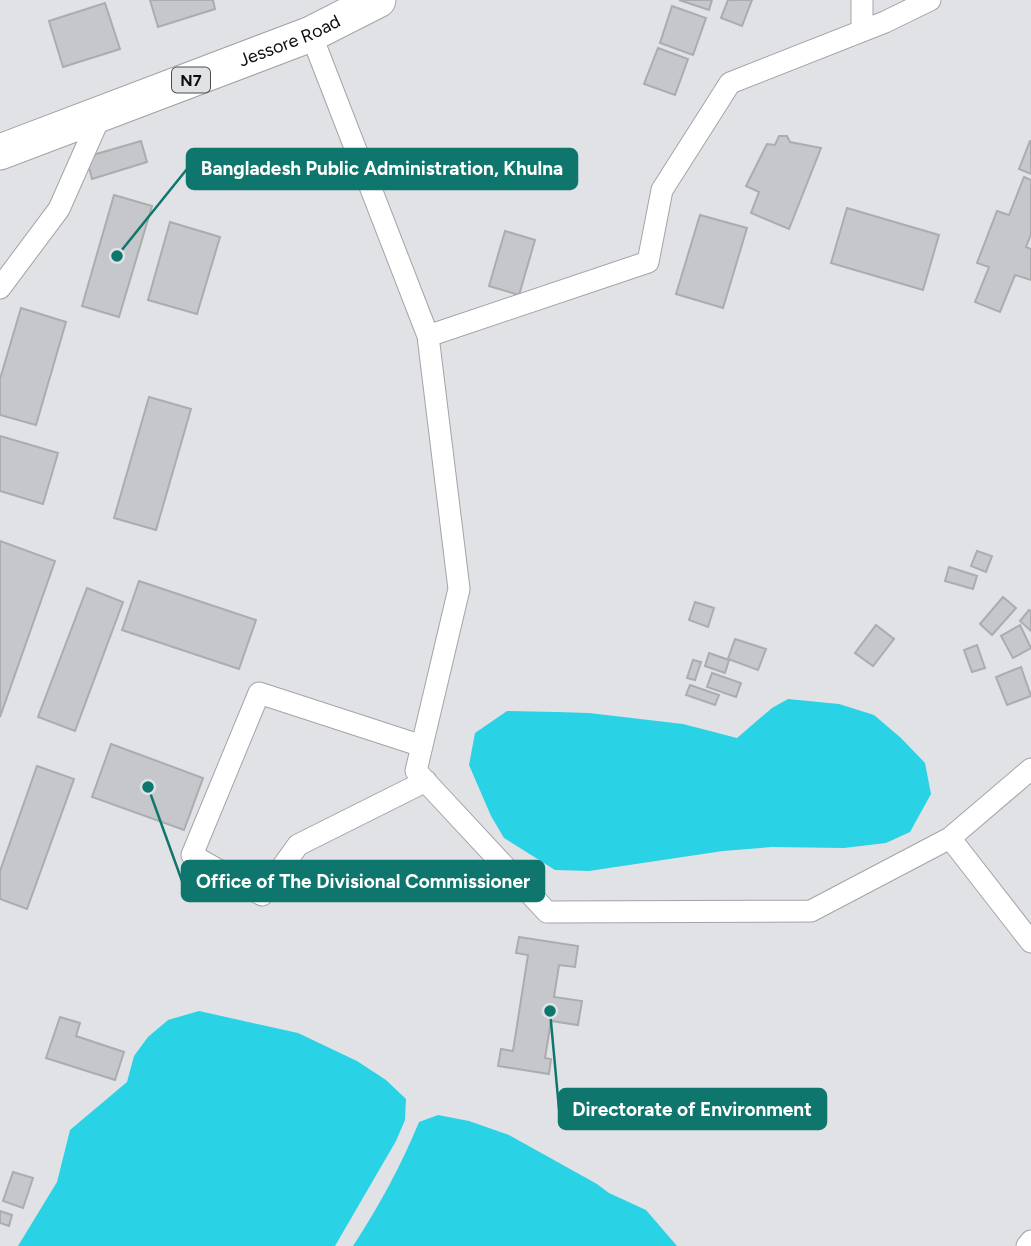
<svg xmlns="http://www.w3.org/2000/svg" width="1031" height="1246" viewBox="0 0 1031 1246" font-family="Figtree,sans-serif">
  <style>
    .water { fill: #2ad2e5 }
    .building { fill: #c6c7ca; stroke: #abacaf; stroke-width: 2 }
    .lines { fill: none; stroke-linecap: round; stroke-linejoin: round }
    .minor-casing { stroke: #a3a4a7; stroke-width: 23 }
    .trunk-casing { stroke: #a3a4a7; stroke-width: 37 }
    .minor { stroke: #fff; stroke-width: 21 }
    .trunk { stroke: #fff; stroke-width: 35 }
    .labels { text-anchor: middle; stroke-width: 7; stroke-linejoin: round; paint-order: stroke }
    .shield { fill: #e1e2e5; stroke: #4c4d4e; stroke-width: 2 }
    .shield-label { font-size: 16px; font-weight: bold; fill: #0c0d0e }
    .street-label { font-size: 18px; fill: #0c0d0e; stroke: #e1e2e5 }
    .leader { fill: none; stroke: #0f766e; stroke-width: 2.5 }
    .callout-dot { fill: #0f766e; stroke: #e1e2e5; stroke-width: 2.5 }
    .callout { fill: #0f766e; stroke: #0f766e; stroke-width: 2.5 }
    .callout-label { font-size: 19px; text-anchor: middle; font-weight: bold; fill: #fff }
  </style>
  <rect width="100%" height="100%" fill="#e1e2e5"/>
  <path class="water" d="M 788,699 L 839,704 L 874,715 L 901,738 L 925,763 L 931,794 L 910,832 L 886,843 L 844,848 L 772,847 L 723,851 L 589,871 L 555,870 L 504,838 L 491,816 L 469,765 L 475,733 L 507,711 L 557,712 L 589,713 L 683,724 L 737,738 L 772,708 Z
    M 199,1011 L 298,1033 L 357,1061 L 386,1080 L 406,1099 L 405,1120 L 396,1141 L 335,1246 L 18,1246 L 57,1182 L 70,1130 L 127,1082 L 134,1056 L 148,1037 L 168,1020 Z
    M 438,1115 L 469,1121 L 509,1135 L 597,1184 L 609,1193 L 646,1210 L 677,1246 L 353,1246 C 379,1206 401,1166 419,1122 Z"/>
  <path class="building" d="M 150,0 L 213,0 L 215,9 L 158,27 Z
    M 679,0 L 712,0 L 709,10 Z
    M 728,0 L 752,0 L 742,26 L 721,18 Z
    M 105,3 L 120,49 L 63,67 L 49,21 Z
    M 672,6 L 706,18 L 693,55 L 660,43 Z
    M 658,48 L 688,59 L 675,95 L 644,84 Z
    M 779,136 L 787,136 L 790,142 L 821,148 L 789,229 L 751,213 L 759,192 L 746,186 L 767,144 L 775,145 Z
    M 141,141 L 147,162 L 92,179 L 86,157 Z
    M 1030,141 L 1031,141 L 1031,174 L 1019,169 Z
    M 1024,177 L 1031,180 L 1031,234 L 1026,247 L 1031,249 L 1031,280 L 1015,275 L 1000,312 L 975,302 L 989,267 L 977,263 L 997,211 L 1009,215 Z
    M 114,195 L 152,206 L 119,317 L 82,306 Z
    M 847,208 L 939,235 L 923,290 L 831,263 Z
    M 700,215 L 747,228 L 723,308 L 676,294 Z
    M 170,222 L 220,237 L 197,314 L 148,300 Z
    M 505,231 L 535,240 L 519,295 L 489,286 Z
    M 21,308 L 66,322 L 36,425 L 0,415 L 0,379 Z
    M 149,397 L 191,409 L 156,530 L 114,518 Z
    M 0,436 L 58,453 L 43,504 L 0,491 Z
    M 0,541 L 55,561 L 0,717 Z
    M 977,551 L 992,556 L 986,572 L 971,566 Z
    M 949,567 L 977,576 L 973,589 L 945,581 Z
    M 139,581 L 256,620 L 239,669 L 122,630 Z
    M 87,588 L 123,602 L 75,731 L 38,717 Z
    M 1003,597 L 1016,608 L 992,635 L 980,624 Z
    M 695,602 L 714,608 L 708,627 L 689,620 Z
    M 1029,610 L 1031,611 L 1031,631 L 1020,621 Z
    M 876,625 L 894,639 L 873,666 L 855,653 Z
    M 1020,625 L 1031,648 L 1013,658 L 1001,636 Z
    M 735,639 L 766,649 L 758,670 L 728,659 Z
    M 977,645 L 985,668 L 972,672 L 964,650 Z
    M 709,653 L 729,660 L 725,673 L 705,666 Z
    M 693,660 L 701,662 L 695,680 L 687,678 Z
    M 1021,667 L 1031,696 L 1007,705 L 996,677 Z
    M 712,673 L 741,683 L 736,697 L 707,687 Z
    M 690,685 L 719,695 L 715,705 L 686,695 Z
    M 111,744 L 203,778 L 184,830 L 92,797 Z
    M 37,766 L 74,779 L 27,909 L 0,899 L 0,871 Z
    M 519,937 L 578,946 L 575,967 L 559,965 L 554,997 L 582,1001 L 578,1025 L 551,1021 L 545,1058 L 551,1059 L 549,1074 L 498,1066 L 501,1049 L 513,1051 L 528,955 L 516,953 Z
    M 60,1017 L 80,1023 L 76,1036 L 124,1052 L 115,1080 L 46,1058 Z
    M 13,1172 L 33,1178 L 23,1208 L 3,1201 Z
    M 0,1211 L 12,1215 L 9,1226 L 0,1223 Z"/>
  <g class="lines">
    <defs>
      <path id="minor" d="M 930,0 L 885,22 L 730,83 L 662,190 L 648,262 L 428,336 L 459,589 L 416,771 L 547,912 L 811,911 L 950,838 L 1031,769
        M 862,30 L 862,0
        M 311,34 L 428,336
        M 0,288 L 59,209 L 101,114
        M 422,746 L 259,693 L 192,855 L 262,895 L 298,845 L 426,781
        M 950,838 L 1031,942
        M 1027,1246 L 1031,1241"/>
      <g id="trunk">
        <path id="s1" d="M 0,152 L 311,34 L 378,0"/>
      </g>
    </defs>
    <use href="#minor" class="minor-casing"/>
    <use href="#trunk" class="trunk-casing"/>
    <use href="#minor" class="minor"/>
    <use href="#trunk" class="trunk"/>
  </g>
  <g class="labels">
    <rect class="shield" x="172" y="67.5" width="38" height="25" rx="5"/>
    <g class="shield-label">
      <text x="191" y="86">N7</text>
    </g>
    <g class="street-label">
      <text dy="6" stroke="none"><textPath href="#s1" startOffset="310">Jessore Road</textPath></text>
    </g>
  </g>
  <path class="leader" d="M117 256L187 169M148 787L182 881M550 1011L559 1109"/>
  <g class="callout-dot">
    <circle cx="117" cy="256" r="7"/>
    <circle cx="148" cy="787" r="7"/>
    <circle cx="550" cy="1011" r="7"/>
  </g>
  <g class="callout">
    <rect x="187" y="149" width="390" height="40" rx="7"/>
    <rect x="182" y="861" width="362" height="40" rx="7"/>
    <rect x="559" y="1089" width="267" height="40" rx="7"/>
  </g>
  <g class="callout-label">
    <text x="382" y="175">Bangladesh Public Administration, Khulna</text>
    <text x="363" y="888">Office of The Divisional Commissioner</text>
    <text x="692" y="1116">Directorate of Environment</text>
  </g>
</svg>
